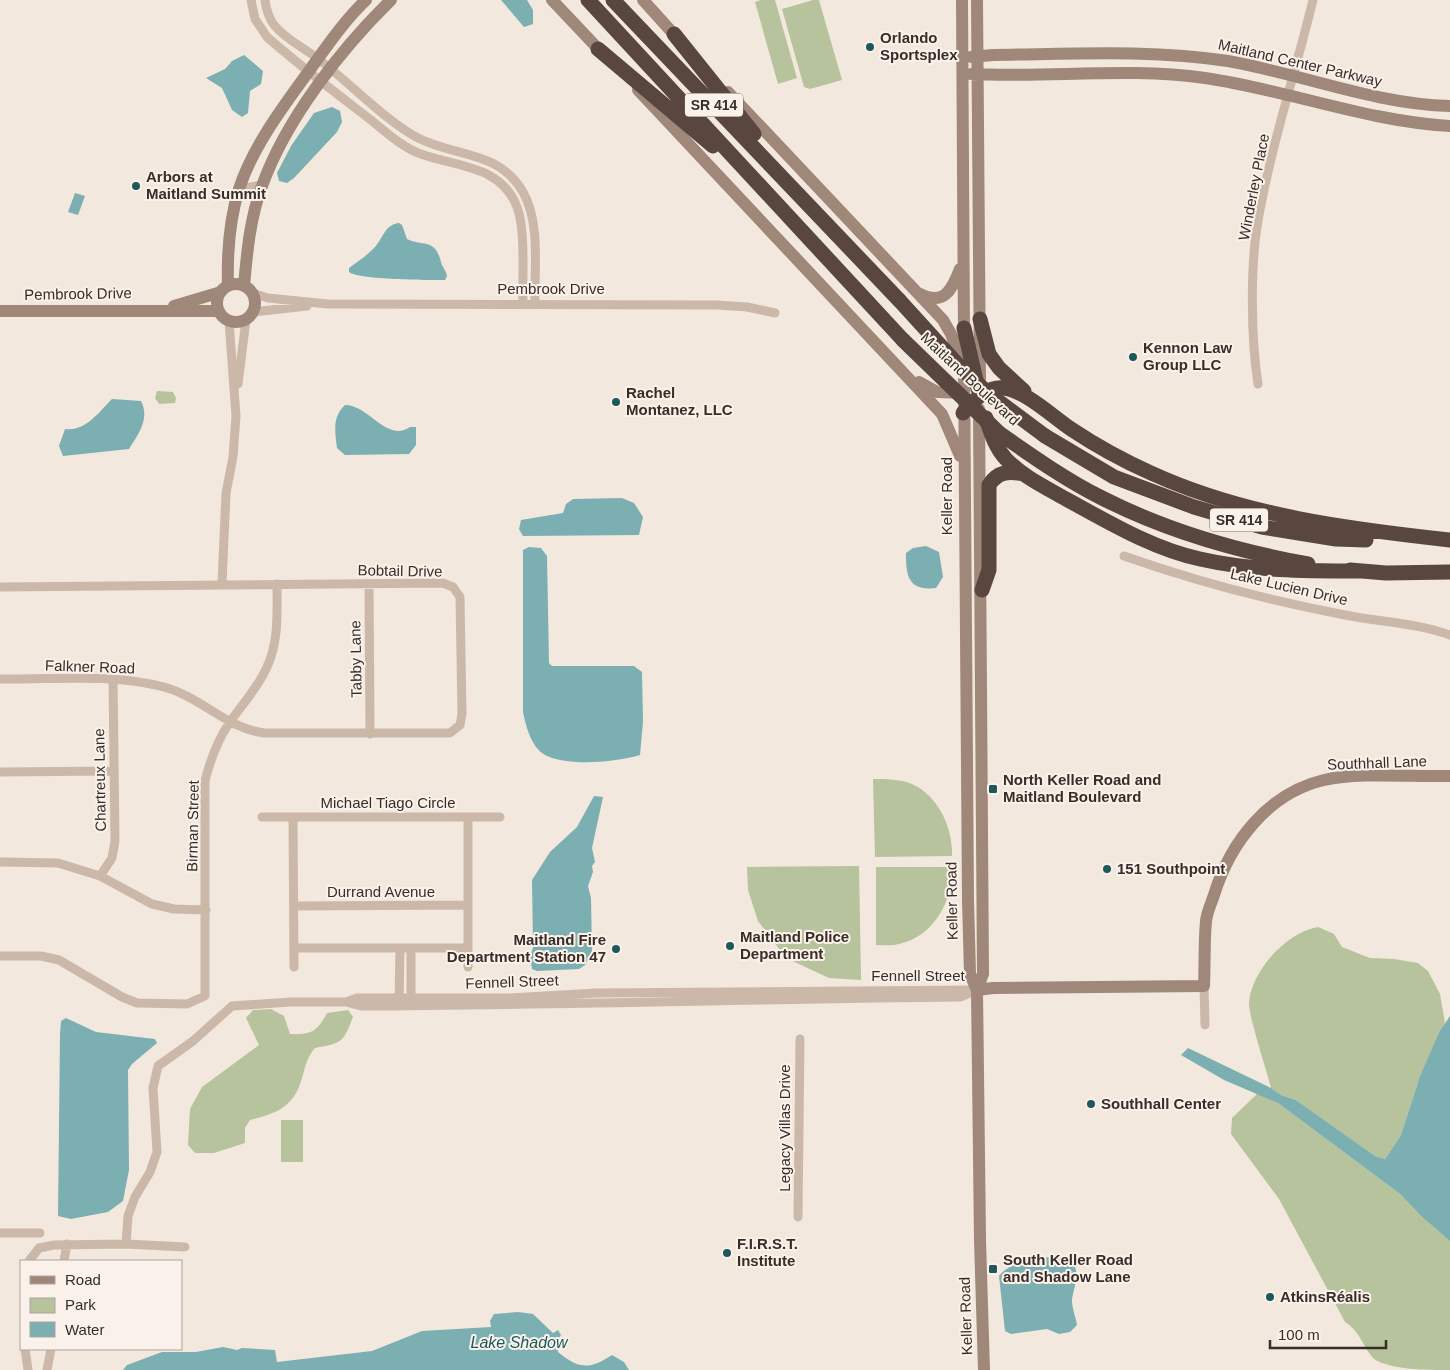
<svg xmlns="http://www.w3.org/2000/svg" width="1450" height="1370" viewBox="0 0 1450 1370" font-family="Helvetica,sans-serif">
  <style>
    .green { fill: #b6c39c }
    .water { fill: #7bafb1 }
    .lines { fill: none; stroke-linecap: round; stroke-linejoin: round }
    .street { stroke: #ccb8a8; stroke-width: 9 }
    .secondary { stroke: #9f8779; stroke-width: 12 }
    .highway { stroke: #59473f; stroke-width: 15 }
    .highway-bridge { stroke: #59473f; stroke-width: 15 }
    .poi-dot { fill: #1d585b; stroke: #faf2ea; stroke-width: 2 }
    .labels { text-anchor: middle; stroke-width: 4; stroke-linejoin: round; paint-order: stroke }
    .shield { fill: #faf2ea; stroke: #726863; stroke-width: 1 }
    .shield-label { font-size: 14px; font-weight: bold; fill: #382d29 }
    .poi-label { font-size: 15px; font-weight: bold; fill: #382d29; stroke: #faf2ea; text-anchor: start }
    .street-label { font-size: 15px; fill: #382d29; stroke: #faf2ea }
    .water-label { font-size: 16px; font-style: italic; fill: #1d585b; stroke: #faf2ea }
  </style>
  <rect width="100%" height="100%" fill="#f3e8dd"/>
  <path class="green" d="M 761,0 L 775,0 L 797,78 L 778,84 L 755,2 Z
    M 813,0 L 819,0 L 842,80 L 810,89 L 804,87 L 782,9 Z
    M 157,391 L 173,392 L 176,398 L 175,403 L 159,404 L 155,398 Z
    M 873,779 C 886,779 899,779 912,784 C 939,796 953,829 952,856 L 875,857 Z
    M 859,866 L 861,980 L 829,978 L 786,958 L 758,921 L 748,890 L 747,867 Z
    M 876,867 L 953,867 C 952,901 935,936 899,944 C 892,946 883,945 876,945 Z
    M 1318,927 L 1334,934 L 1342,947 L 1370,958 L 1394,959 L 1418,963 L 1428,971 L 1440,994 L 1445,1023 L 1420,1076 L 1401,1135 L 1385,1159 L 1375,1156 L 1296,1100 L 1281,1095 L 1271,1088 C 1267,1071 1248,1015 1249,1002 C 1252,970 1287,932 1318,927 Z
    M 271,1009 L 284,1016 L 290,1034 C 311,1035 317,1032 327,1013 L 348,1010 L 353,1017 C 343,1043 342,1043 315,1048 C 304,1061 305,1072 299,1087 C 290,1109 271,1115 250,1120 L 245,1128 L 245,1143 L 214,1153 L 195,1153 L 188,1145 L 190,1109 L 202,1087 L 259,1045 L 246,1018 L 253,1010 Z
    M 1258,1093 L 1278,1103 L 1400,1194 L 1422,1217 L 1450,1241 L 1450,1370 C 1427,1370 1391,1370 1374,1359 C 1363,1347 1360,1331 1345,1322 L 1279,1199 L 1231,1134 L 1232,1118 Z
    M 281,1120 L 303,1120 L 303,1162 L 281,1162 Z"/>
  <path class="water" d="M 501,0 L 527,0 L 533,10 L 533,24 L 524,27 Z
    M 244,55 L 263,71 L 261,84 L 250,91 L 248,113 L 242,117 L 232,110 L 222,88 L 206,78 L 225,69 L 232,61 Z
    M 332,107 L 340,111 L 342,122 L 337,132 L 294,178 L 287,183 L 279,181 L 277,173 L 291,146 L 314,113 Z
    M 75,193 L 85,196 L 78,215 L 68,212 Z
    M 399,223 L 402,225 L 407,239 C 424,247 435,238 441,262 C 442,267 446,270 447,276 L 445,280 C 428,280 360,280 349,272 L 349,268 C 357,262 365,257 372,250 C 383,241 383,225 399,223 Z
    M 112,399 L 141,401 C 150,419 139,433 129,449 L 63,456 L 59,446 L 65,429 C 85,432 99,412 112,399 Z
    M 345,405 C 369,405 387,443 410,427 L 416,427 L 416,445 L 409,454 L 345,455 L 337,448 C 335,432 332,417 345,405 Z
    M 622,498 L 634,503 L 643,517 L 639,535 L 523,536 L 519,529 L 521,520 L 563,513 L 566,504 L 573,499 Z
    M 926,546 L 939,552 L 943,577 L 936,588 C 908,591 906,576 906,553 L 913,548 Z
    M 529,547 L 541,548 L 547,556 L 549,663 L 552,666 L 634,666 L 642,672 L 643,722 L 640,755 C 617,762 567,767 545,755 C 531,747 526,726 523,712 L 523,550 Z
    M 594,796 L 603,797 L 592,848 L 595,862 L 592,866 L 593,872 L 588,886 L 591,898 L 592,952 L 585,965 L 579,969 L 537,971 L 532,969 L 530,956 L 533,948 L 532,880 L 550,852 L 577,827 Z
    M 1450,1016 L 1450,1241 L 1422,1217 L 1400,1194 L 1278,1103 L 1224,1080 L 1181,1055 L 1188,1048 L 1271,1088 L 1281,1095 L 1296,1100 L 1375,1156 L 1385,1159 L 1401,1135 L 1420,1076 L 1440,1031 Z
    M 66,1018 L 96,1032 L 155,1039 L 157,1043 L 132,1064 L 128,1070 L 129,1170 L 123,1201 L 108,1212 L 71,1219 L 58,1216 L 60,1034 L 61,1021 Z
    M 1044,1257 C 1051,1258 1059,1257 1064,1259 C 1086,1264 1072,1290 1072,1301 C 1072,1308 1076,1318 1077,1325 L 1070,1332 L 1059,1334 L 1047,1329 L 1011,1334 L 1005,1331 L 999,1276 C 1010,1262 1028,1262 1044,1257 Z
    M 518,1312 L 533,1314 L 553,1333 L 558,1330 L 561,1335 L 557,1341 L 558,1352 C 579,1369 589,1370 612,1355 L 624,1362 L 629,1370 L 123,1370 L 127,1365 L 162,1352 L 196,1352 L 223,1347 L 237,1350 L 242,1348 L 275,1350 L 277,1362 L 372,1351 L 422,1331 L 491,1327 L 490,1321 L 494,1314 Z"/>
  <g class="lines">
    <path class="street" d="M 251,0 L 255,19 L 267,37 C 300,66 336,93 371,120 C 386,132 403,148 421,154 C 457,167 501,165 517,207 C 526,230 522,279 523,305
      M 265,0 C 266,9 269,18 274,25 C 287,41 307,49 322,62 C 351,84 387,122 418,138 C 455,157 499,150 523,192 C 541,224 534,270 535,305
      M 239,189 L 262,185
      M 252,293 L 268,298 L 328,304 L 717,305 L 747,307 L 775,313
      M 253,312 L 307,306
      M 238,384 L 246,320
      M 1258,384 C 1251,339 1250,266 1258,221 C 1271,146 1295,74 1313,0
      M 1124,556 C 1195,581 1271,601 1345,615 C 1381,622 1416,623 1450,635
      M 222,584 L 226,493 L 233,457 L 236,416 L 229,321
      M 369,584 L 370,734
      M 0,587 L 443,583 L 453,587 L 460,597 L 462,714 L 460,725 L 450,733 L 264,733 C 226,728 201,697 164,687 C 112,673 54,680 0,679
      M 0,772 L 114,771
      M 262,817 L 500,817
      M 293,817 L 294,967
      M 468,817 L 468,967
      M 0,862 L 58,863 L 100,876 L 152,904 L 174,909 L 206,910
      M 100,876 L 112,858 L 115,841 L 113,680
      M 294,906 L 468,905
      M 294,948 L 468,948
      M 411,948 L 411,1003
      M 0,956 L 41,956 L 59,960 L 122,997 L 137,1003 L 187,1004 L 205,996 L 205,781 C 210,761 218,739 230,722 C 243,703 258,688 267,667 C 279,641 277,613 277,584
      M 1204,986 L 1205,1025
      M 346,1002 L 357,998 L 510,998 L 596,993 L 974,990
      M 399,1003 L 400,948
      M 798,1217 L 800,1039
      M 0,1233 L 40,1233
      M 126,1244 L 128,1216 L 135,1197 L 150,1172 L 157,1152 L 153,1088 L 158,1066 L 193,1041 L 232,1006 L 291,1002 L 346,1002 L 361,1006 C 561,1005 761,999 961,997 L 977,990
      M 29,1261 L 39,1248 L 54,1245 L 126,1244 L 185,1247
      M 64,1261 L 67,1244
      M 25,1349 L 28,1370
      M 47,1370 L 51,1349"/>
    <path class="secondary" d="M 552,0 L 605,56
      M 643,0 L 680,41
      M 962,0 L 964,337
      M 977,0 L 980,379
      M 971,57 L 993,55 C 1071,54 1151,49 1228,61 C 1302,74 1374,104 1450,106
      M 971,74 C 1049,78 1128,67 1205,78 C 1288,90 1365,121 1450,126
      M 638,90 L 942,414 L 960,456
      M 728,92 L 943,320 L 951,334 L 966,372
      M217 303a19 19 0 1 1 38 0a19 19 0 1 1-38 0Z
      M 228,286 C 227,253 229,221 239,189 C 253,146 283,107 309,71 C 327,46 344,21 366,0
      M 244,286 C 247,252 250,218 262,186 C 286,119 341,49 391,0
      M 918,293 C 944,307 952,290 960,269
      M 174,306 L 221,292
      M 0,311 L 219,311
      M 964,364 L 968,900 L 970,974 L 977,990 L 980,1240 L 984,1370
      M 919,382 L 937,392 L 963,393
      M 977,990 L 983,974 L 979,409
      M 977,990 L 993,988 L 1204,986 C 1205,964 1204,942 1206,921 C 1207,912 1211,904 1214,895 C 1230,843 1268,793 1324,780 C 1359,772 1413,777 1450,776"/>
    <path class="highway" d="M 588,0 L 903,340
      M 613,0 L 899,300
      M 674,34 L 754,134
      M 598,49 L 713,146
      M 980,319 L 989,354 L 999,368 L 1024,391
      M 964,328 L 978,389
      M 963,413 C 972,402 987,386 1003,388 C 1025,390 1053,417 1071,429 C 1095,445 1124,461 1151,473 C 1245,516 1349,529 1450,540
      M 986,418 C 991,433 995,447 1006,459 C 1022,476 1045,487 1066,499 C 1108,522 1153,549 1200,559 C 1253,571 1306,571 1359,571
      M 999,433 C 1032,456 1066,480 1102,498 C 1167,531 1236,551 1308,564
      M 1045,436 L 1114,477 L 1194,507 L 1262,527 L 1336,539 L 1366,540
      M 1350,570 L 1386,573 L 1450,572
      M 982,590 L 989,570 L 989,485 C 998,471 1009,471 1024,474"/>
    <path class="highway-bridge" d="M 899,300 L 961,368 L 990,395 L 1045,436
      M 903,340 L 999,433"/>
  </g>
  <g class="poi-dot">
    <circle cx="870" cy="47" r="5"/>
    <circle cx="136" cy="186" r="5"/>
    <circle cx="1133" cy="357" r="5"/>
    <circle cx="616" cy="402" r="5"/>
    <rect x="988" y="784" width="10" height="10" rx="2.5"/>
    <circle cx="1107" cy="869" r="5"/>
    <circle cx="730" cy="946" r="5"/>
    <circle cx="616" cy="949" r="5"/>
    <circle cx="1091" cy="1104" r="5"/>
    <circle cx="727" cy="1253" r="5"/>
    <rect x="988" y="1264" width="10" height="10" rx="2.5"/>
    <circle cx="1270" cy="1297" r="5"/>
  </g>
  <g class="labels">
    <g class="shield">
      <rect x="685" y="93.5" width="58" height="23" rx="4"/>
      <rect x="1210" y="508.5" width="58" height="23" rx="4"/>
    </g>
    <g class="shield-label">
      <text x="714" y="110">SR 414</text>
      <text x="1239" y="525">SR 414</text>
    </g>
    <g class="poi-label">
      <text x="880" y="43">Orlando<tspan x="880" dy="17">Sportsplex</tspan></text>
      <text x="146" y="182">Arbors at<tspan x="146" dy="17">Maitland Summit</tspan></text>
      <text x="1143" y="353">Kennon Law<tspan x="1143" dy="17">Group LLC</tspan></text>
      <text x="626" y="398">Rachel<tspan x="626" dy="17">Montanez, LLC</tspan></text>
      <text x="1003" y="785">North Keller Road and<tspan x="1003" dy="17">Maitland Boulevard</tspan></text>
      <text x="1117" y="874">151 Southpoint</text>
      <text x="740" y="942">Maitland Police<tspan x="740" dy="17">Department</tspan></text>
      <text x="606" y="945" text-anchor="end">Maitland Fire<tspan x="606" dy="17">Department Station 47</tspan></text>
      <text x="1101" y="1109">Southhall Center</text>
      <text x="737" y="1249">F.I.R.S.T.<tspan x="737" dy="17">Institute</tspan></text>
      <text x="1003" y="1265">South Keller Road<tspan x="1003" dy="17">and Shadow Lane</tspan></text>
      <text x="1280" y="1302">AtkinsRéalis</text>
    </g>
    <g class="street-label">
      <text transform="translate(1300 63) rotate(13)" y="5">Maitland Center Parkway</text>
      <text transform="translate(1254 187) rotate(-79)" y="5">Winderley Place</text>
      <text x="551" y="294">Pembrook Drive</text>
      <text transform="translate(78 294) rotate(-1)" y="5">Pembrook Drive</text>
      <text transform="translate(970 379) rotate(43)" y="5">Maitland Boulevard</text>
      <text transform="translate(947 496) rotate(-90)" y="5">Keller Road</text>
      <text transform="translate(400 571) rotate(1)" y="5">Bobtail Drive</text>
      <text transform="translate(1289 587) rotate(13)" y="5">Lake Lucien Drive</text>
      <text transform="translate(356 659) rotate(-91)" y="5">Tabby Lane</text>
      <text transform="translate(90 667) rotate(2)" y="5">Falkner Road</text>
      <text transform="translate(1377 763) rotate(-2)" y="5">Southhall Lane</text>
      <text transform="translate(100 780) rotate(-91)" y="5">Chartreux Lane</text>
      <text x="388" y="808">Michael Tiago Circle</text>
      <text transform="translate(193 826) rotate(-89)" y="5">Birman Street</text>
      <text x="381" y="897">Durrand Avenue</text>
      <text transform="translate(952 901) rotate(-91)" y="5">Keller Road</text>
      <text x="918" y="981">Fennell Street</text>
      <text transform="translate(512 982) rotate(-2)" y="5">Fennell Street</text>
      <text transform="translate(785 1128) rotate(-90)" y="5">Legacy Villas Drive</text>
      <text transform="translate(966 1316) rotate(-92)" y="5">Keller Road</text>
    </g>
    <g class="water-label">
      <text x="519" y="1348">Lake Shadow</text>
    </g>
  </g>
  <rect x="20" y="1260" width="162" height="90" fill="#faf2ea" stroke="#aca39d"/>
  <rect x="30" y="1276" width="25" height="8" fill="#9f8779" stroke="#aca39d"/>
  <text x="65" y="1285" font-size="15" fill="#382d29">Road</text>
  <rect x="30" y="1298" width="25" height="15" fill="#b6c39c" stroke="#aca39d"/>
  <text x="65" y="1310" font-size="15" fill="#382d29">Park</text>
  <rect x="30" y="1322" width="25" height="15" fill="#7bafb1" stroke="#aca39d"/>
  <text x="65" y="1335" font-size="15" fill="#382d29">Water</text>
  <path d="M1270 1340v8h116v-8" fill="none" stroke="#382d29" stroke-width="2.5"/>
  <text x="1278" y="1340" font-size="15" fill="#382d29" stroke="#faf2ea" stroke-width="4" paint-order="stroke">100 m</text>
</svg>
